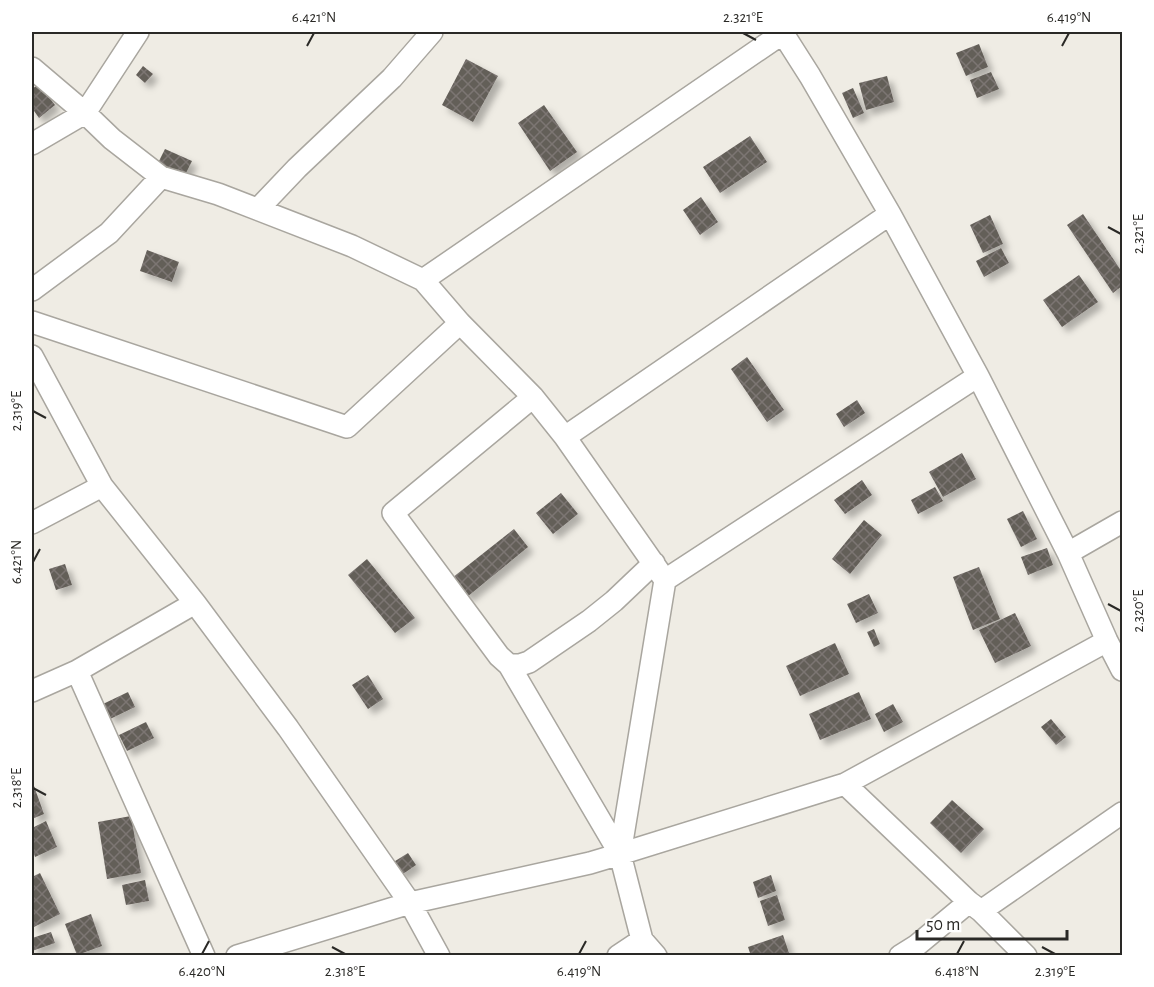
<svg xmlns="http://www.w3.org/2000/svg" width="1154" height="987" viewBox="0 0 1154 987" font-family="'Alegreya Sans',sans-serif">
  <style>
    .building { fill: url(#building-cross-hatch); filter: url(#shadow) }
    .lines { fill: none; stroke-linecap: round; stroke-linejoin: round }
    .street-casing { stroke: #a9a69f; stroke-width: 24 }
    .street { stroke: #fff; stroke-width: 21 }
    .ticks { fill: none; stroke: #2a2926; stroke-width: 2 }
    .neatline { fill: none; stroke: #2a2926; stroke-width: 2 }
    .ticks-label { font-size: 15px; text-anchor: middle; fill: #2a2926 }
  </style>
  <defs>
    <pattern id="building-cross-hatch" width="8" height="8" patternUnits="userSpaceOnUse" patternTransform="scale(1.5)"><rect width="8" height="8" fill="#645e59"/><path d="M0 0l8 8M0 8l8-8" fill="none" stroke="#7b7672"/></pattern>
    <filter id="shadow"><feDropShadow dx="5.5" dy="5.5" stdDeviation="3" flood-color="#0004"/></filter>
  </defs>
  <rect width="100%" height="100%" fill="#efece4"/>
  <path class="building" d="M 979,44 L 988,67 L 966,76 L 956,53 Z
    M 466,59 L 498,76 L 473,122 L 442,105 Z
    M 143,66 L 153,74 L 145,83 L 136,75 Z
    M 991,72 L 999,89 L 977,98 L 970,80 Z
    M 887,76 L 894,102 L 866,110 L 859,83 Z
    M 39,84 L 55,105 L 39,118 L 32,108 L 32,89 Z
    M 853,88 L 864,113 L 853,118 L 842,93 Z
    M 544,105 L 577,152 L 550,171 L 518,123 Z
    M 750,136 L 767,162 L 720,193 L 703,167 Z
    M 165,149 L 192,161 L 183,179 L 156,167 Z
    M 701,197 L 718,222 L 700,235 L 683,210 Z
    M 1083,214 L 1122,272 L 1122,286 L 1113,293 L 1067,225 Z
    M 990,215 L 1003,244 L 983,253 L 970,225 Z
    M 1001,248 L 1009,263 L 984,277 L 976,261 Z
    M 147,250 L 179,262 L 172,282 L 140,271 Z
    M 1079,275 L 1098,302 L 1062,327 L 1043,300 Z
    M 747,357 L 784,410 L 767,422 L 731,369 Z
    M 857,400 L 865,413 L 844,427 L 836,414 Z
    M 962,453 L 976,479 L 943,497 L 929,472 Z
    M 862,480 L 872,495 L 845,514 L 834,500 Z
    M 935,487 L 943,501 L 918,514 L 911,500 Z
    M 561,493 L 578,514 L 553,534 L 536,513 Z
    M 1023,511 L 1037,539 L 1021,547 L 1007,519 Z
    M 864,520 L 882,535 L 850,574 L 832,559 Z
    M 514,529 L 528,547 L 467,597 L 452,578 Z
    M 1047,548 L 1053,565 L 1028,575 L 1021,557 Z
    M 367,559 L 415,618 L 395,633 L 348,575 Z
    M 65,564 L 72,585 L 56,590 L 49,569 Z
    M 979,567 L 1000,619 L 973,630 L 953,577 Z
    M 869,594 L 878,613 L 856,623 L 847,604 Z
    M 1015,613 L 1031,646 L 995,663 L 979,630 Z
    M 874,629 L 880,644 L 874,647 L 867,632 Z
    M 835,643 L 849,674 L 800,696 L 786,666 Z
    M 368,675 L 383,699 L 368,709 L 352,685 Z
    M 128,692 L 135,707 L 110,719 L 103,704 Z
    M 859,692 L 871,719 L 820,740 L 809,714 Z
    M 893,704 L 903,722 L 884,732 L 875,714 Z
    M 1051,719 L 1066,737 L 1056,745 L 1041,727 Z
    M 146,722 L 154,738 L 127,751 L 119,735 Z
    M 34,786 L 44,814 L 32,819 L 32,787 Z
    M 952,800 L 984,829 L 961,853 L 930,823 Z
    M 131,816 L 141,873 L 107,879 L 98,822 Z
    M 46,821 L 57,847 L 35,857 L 32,848 L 32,828 Z
    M 408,853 L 416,865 L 400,876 L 392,863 Z
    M 40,873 L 60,914 L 32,928 L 32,877 Z
    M 771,875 L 776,891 L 758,898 L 753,882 Z
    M 145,880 L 149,901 L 126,905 L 122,885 Z
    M 777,895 L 785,920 L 768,926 L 760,901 Z
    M 91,914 L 102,946 L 77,955 L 65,924 Z
    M 51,932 L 55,943 L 32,951 L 32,938 Z
    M 783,935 L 790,956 L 751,956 L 748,947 Z"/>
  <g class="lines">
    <defs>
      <path id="street" d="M 782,32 L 810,76 L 890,214 L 978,376 L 1068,553 L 1107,641 L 1122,670
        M 32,68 L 85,113 L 112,139 L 161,177 L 218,194 L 352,246 L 423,280 L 460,323 L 533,397 L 565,437 L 665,580 L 620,854
        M 32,144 L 85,113 L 138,32
        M 258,209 L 297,168 L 392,78 L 432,32
        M 423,280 L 783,33
        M 32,290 L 109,233 L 161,177
        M 32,322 L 347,427 L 460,323
        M 32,356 L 102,486 L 195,603 L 288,728 L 410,903 L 439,956
        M 533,397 L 393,513 L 499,656 L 509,665 L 520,665 L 529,662 L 589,621 L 614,601 L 654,563
        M 565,437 L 890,214
        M 32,523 L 102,486
        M 1068,553 L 1122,522
        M 665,580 L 978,376
        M 509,665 L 620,854
        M 77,671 L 204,956
        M 32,691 L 77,671 L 195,603
        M 845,784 L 969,902 L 981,911 L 1026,956
        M 620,854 L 845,784 L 1107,641
        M 981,911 L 1122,813
        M 237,956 L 410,903 L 590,863 L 620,854 L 642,940 L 656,956
        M 618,956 L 642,940
        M 900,956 L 916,946 L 969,902"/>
    </defs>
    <use href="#street" class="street-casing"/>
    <use href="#street" class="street"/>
  </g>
  <path class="ticks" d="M 743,33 L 756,40M 307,46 L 314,33M 1062,46 L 1069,33M 1108,227 L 1121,234M 33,411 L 46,418M 33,562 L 40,549M 1108,604 L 1121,611M 33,788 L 46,795M 332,947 L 345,954M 1042,947 L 1055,954M 202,954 L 209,941M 579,954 L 586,941M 957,954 L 964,941"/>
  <rect width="1154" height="987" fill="none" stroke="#ffffff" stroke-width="66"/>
  <path d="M917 930v9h150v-9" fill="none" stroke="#2a2926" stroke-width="3"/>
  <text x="926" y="930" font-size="18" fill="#2a2926" stroke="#ffffff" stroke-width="4.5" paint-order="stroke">50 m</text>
  <rect x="33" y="33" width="1088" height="921" class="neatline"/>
  <g class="ticks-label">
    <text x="314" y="22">6.421°N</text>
    <text x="743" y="22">2.321°E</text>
    <text x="1069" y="22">6.419°N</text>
    <text transform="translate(1138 234) rotate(-90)" y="5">2.321°E</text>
    <text transform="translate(16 411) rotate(-90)" y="5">2.319°E</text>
    <text transform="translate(16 562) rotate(-90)" y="5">6.421°N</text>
    <text transform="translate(1138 611) rotate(-90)" y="5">2.320°E</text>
    <text transform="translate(16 788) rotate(-90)" y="5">2.318°E</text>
    <text x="202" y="976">6.420°N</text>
    <text x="345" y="976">2.318°E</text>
    <text x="579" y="976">6.419°N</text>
    <text x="957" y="976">6.418°N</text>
    <text x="1055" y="976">2.319°E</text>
  </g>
</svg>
